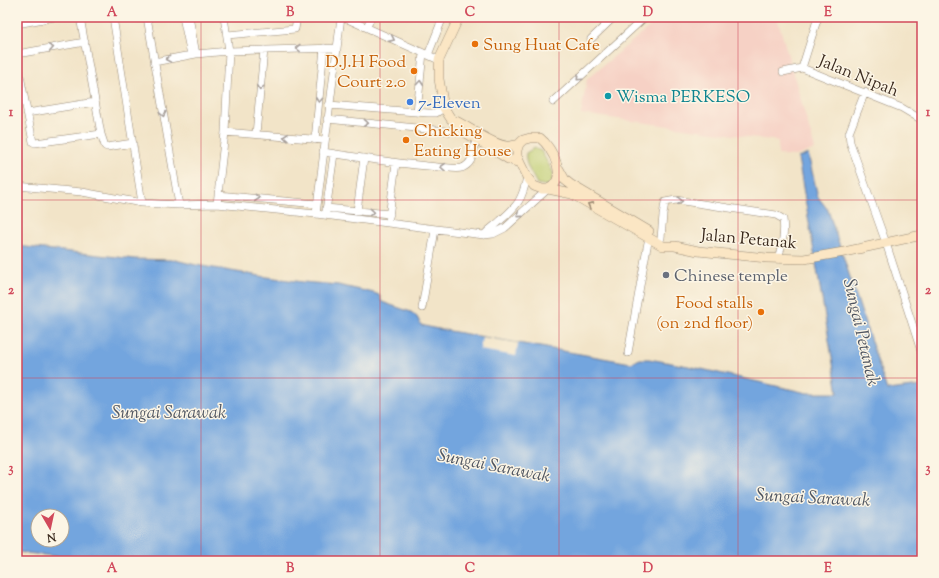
<svg xmlns="http://www.w3.org/2000/svg" width="939" height="578" viewBox="0 0 939 578" font-family="'Sorts Mill Goudy',serif">
  <style>
    .built { fill: #f6d1c5 }
    .green { fill: #bdcc6e; stroke: #7c7b46 }
    .water { fill: #73a5de; stroke: #57687e; fill-rule: evenodd }
    .pier { fill: #f2e4c8 }
    .lines { fill: none; stroke-linecap: round; stroke-linejoin: round }
    .street-casing { stroke: #968773; stroke-width: 8 }
    .secondary-casing { stroke: #968773; stroke-width: 10 }
    .street { stroke: #fff; stroke-width: 7 }
    .secondary { stroke: #fbe6c4; stroke-width: 9 }
    .oneway { stroke: #a79f9a }
    .oneway2 { stroke: #9b8871 }
    .grid { fill: none; stroke: #d1495b; stroke-width: 1; stroke-opacity: 0.55 }
    .food-dot { fill: #e8710a; stroke: #fcf5e5; stroke-width: 1.5 }
    .culture-dot { fill: #0f9aa8; stroke: #fcf5e5; stroke-width: 1.5 }
    .shop-dot { fill: #3f7fe0; stroke: #fcf5e5; stroke-width: 1.5 }
    .worship-dot { fill: #6b7280; stroke: #fcf5e5; stroke-width: 1.5 }
    .labels { text-anchor: middle; stroke-width: 3; stroke-linejoin: round; paint-order: stroke }
    .food-label { font-size: 17px; fill: #c56008; stroke: #fcf5e5; text-anchor: start }
    .street-label { font-size: 17px; fill: #3b2a1e; stroke: #fcf5e5 }
    .culture-label { font-size: 17px; fill: #0d838f; stroke: #fcf5e5; text-anchor: start }
    .shop-label { font-size: 17px; fill: #366cbe; stroke: #fcf5e5; text-anchor: start }
    .worship-label { font-size: 17px; fill: #5b616d; stroke: #fcf5e5; text-anchor: start }
    .water-label { font-size: 18px; font-style: italic; fill: #4f5561; stroke: #fcf5e5 }
    .neatline { fill: none; stroke: #d1495b; stroke-width: 1.5 }
    .grid-label { font-size: 13px; text-anchor: middle; font-weight: bold; fill: #d1495b }
  </style>
  <rect width="100%" height="100%" fill="#fcf5e5"/>
  <filter id="ink" filterUnits="userSpaceOnUse"><feTurbulence type="fractalNoise" baseFrequency=".025" numOctaves="2"/><feDisplacementMap in="SourceGraphic" scale="8" xChannelSelector="R" yChannelSelector="G"/><feConvolveMatrix kernelMatrix="1 2 1 2 8 2 1 2 1" color-interpolation-filters="sRGB"/></filter>
  <filter id="wash" filterUnits="userSpaceOnUse"><feTurbulence type="fractalNoise" baseFrequency=".012" numOctaves="4" result="noise"/><feDisplacementMap in="SourceGraphic" scale="16" xChannelSelector="R" yChannelSelector="G"/><feGaussianBlur stdDeviation="0.9" result="paint"/><feColorMatrix in="noise" values="0 0 0 0 0 0 0 0 0 0 0 0 0 0 0 0 0 1.4 0 .05"/><feComposite in="paint" operator="in"/></filter>
  <g filter="url(#wash)">
    <rect width="100%" height="100%" fill="#f2e4c8"/>
    <path class="built" d="M 661,17 L 777,17 L 815,149 L 796,156 L 778,155 L 778,141 L 581,114 L 587,79 Z"/>
    <path class="green" d="M 534,148 L 541,151 L 553,172 C 554,179 552,182 548,186 L 537,184 C 532,174 524,164 526,153 Z"/>
    <path class="water" d="M 808,154 L 818,197 L 828,210 L 887,390 L 922,386 L 922,561 L 98,561 L 17,552 L 17,246 L 135,259 L 175,260 L 196,265 L 260,276 L 303,282 L 338,285 L 374,293 L 379,295 L 382,302 L 411,312 L 417,317 L 421,325 L 433,328 L 631,363 L 640,359 L 649,359 L 688,366 L 807,393 L 838,393 L 798,158 ZM 38,516 L 62,516 L 62,540 L 38,540 Z"/>
    <path class="pier" d="M 482,337 L 518,343 L 516,356 L 480,350 Z"/>
  </g>
  <g filter="url(#ink)">
    <g class="lines">
      <defs>
        <path id="street" d="M 80,17 L 101,134 L 105,146 L 107,147 L 133,143
          M 113,17 L 142,203
          M 147,17 L 179,205
          M 183,17 L 191,55
          M 189,17 L 196,54
          M 343,17 L 439,60
          M 17,24 L 54,17
          M 367,27 L 371,17
          M 227,35 L 295,29 L 297,17
          M 591,39 L 614,17
          M 17,54 L 85,42
          M 428,55 L 443,17
          M 17,60 L 33,142 L 35,143 L 101,134
          M 154,62 L 196,54 L 229,51 L 337,48
          M 802,68 L 818,17
          M 783,72 L 802,68 L 902,108 L 922,120
          M 865,92 L 849,133 L 850,142 L 886,243 L 922,354
          M 553,102 L 645,17
          M 329,105 L 428,113 L 436,113 L 444,108
          M 417,112 L 423,53
          M 27,113 L 95,102
          M 327,119 L 466,133
          M 225,132 L 324,140
          M 256,134 L 264,50
          M 315,140 L 324,48
          M 323,152 C 361,158 400,164 438,167 C 445,167 456,170 462,168 C 477,161 470,150 477,140
          M 17,186 L 82,192 L 142,203 L 179,205 L 217,204 L 316,214 L 484,235 L 493,234 L 505,228 L 548,189
          M 218,195 L 317,204
          M 217,204 L 225,132 L 229,51 L 224,17
          M 326,208 L 390,214
          M 326,211 L 334,154
          M 357,211 L 364,158
          M 316,214 L 341,17
          M 389,217 L 396,163
          M 484,235 C 490,228 495,226 501,220 C 518,205 522,200 527,177
          M 661,238 L 663,215 L 665,202 L 676,200 L 776,215 L 783,219 C 785,234 782,245 778,259
          M 422,308 L 435,230
          M 628,353 L 647,247 L 649,238"/>
        <path id="secondary" d="M 459,17 L 439,60 L 439,79 L 444,108 L 451,119 L 466,133 L 508,159 L 520,163
          M 456,121 C 471,128 492,145 507,146 C 511,147 515,145 519,144
          M 559,169 L 565,180 L 570,184 L 649,231
          M 548,189 C 569,180 553,148 540,138 L 530,138 L 523,140 L 519,144 L 517,150 L 517,156 L 520,163 L 527,177 L 534,186 L 542,189 L 548,189 L 572,194 L 663,246 L 675,246 L 698,251 L 767,258 L 804,259 L 844,252 L 922,235"/>
      </defs>
      <use href="#street" class="street-casing"/>
      <use href="#secondary" class="secondary-casing"/>
      <use href="#street" class="street"/>
      <use href="#secondary" class="secondary"/>
    </g>
    <defs><path id="oneway-chevron" d="M-2-3.5L2.5 0L-2 3.5" fill="none" stroke-width="1.6" stroke-linecap="round" stroke-linejoin="round"/></defs>
    <g class="oneway">
      <use href="#oneway-chevron" transform="translate(392 39) rotate(24)"/>
      <use href="#oneway-chevron" transform="translate(51 48) rotate(-10)"/>
      <use href="#oneway-chevron" transform="translate(298 48) rotate(178)"/>
      <use href="#oneway-chevron" transform="translate(168 59) rotate(170)"/>
      <use href="#oneway-chevron" transform="translate(579 78) rotate(137)"/>
      <use href="#oneway-chevron" transform="translate(420 83) rotate(-85)"/>
      <use href="#oneway-chevron" transform="translate(260 88) rotate(95)"/>
      <use href="#oneway-chevron" transform="translate(319 100) rotate(95)"/>
      <use href="#oneway-chevron" transform="translate(163 114) rotate(80)"/>
      <use href="#oneway-chevron" transform="translate(366 123) rotate(6)"/>
      <use href="#oneway-chevron" transform="translate(286 137) rotate(-175)"/>
      <use href="#oneway-chevron" transform="translate(443 167) rotate(-175)"/>
      <use href="#oneway-chevron" transform="translate(257 198) rotate(5)"/>
      <use href="#oneway-chevron" transform="translate(680 201) rotate(3)"/>
      <use href="#oneway-chevron" transform="translate(372 212) rotate(5)"/>
      <use href="#oneway-chevron" transform="translate(519 215) rotate(139)"/>
    </g>
    <use class="oneway2" href="#oneway-chevron" transform="translate(590 205) rotate(-151)"/>
  </g>
  <path class="grid" d="M 201,17 L 201,561M 380,17 L 380,561M 559,17 L 559,561M 738,17 L 738,561M 17,200 L 922,200M 17,378 L 922,378"/>
  <g class="food-dot">
    <circle cx="475" cy="44" r="4"/>
    <circle cx="414" cy="71" r="4"/>
    <circle cx="406" cy="140" r="4"/>
    <circle cx="761" cy="312" r="4"/>
  </g>
  <circle class="culture-dot" cx="608" cy="96" r="4"/>
  <circle class="shop-dot" cx="410" cy="102" r="4"/>
  <circle class="worship-dot" cx="666" cy="275" r="4"/>
  <g class="labels">
    <g class="food-label">
      <text x="483" y="50">Sung Huat Cafe</text>
      <text x="406" y="67" text-anchor="end">D.J.H Food<tspan x="406" dy="20">Court 2.0</tspan></text>
      <text x="414" y="136">Chicking<tspan x="414" dy="20">Eating House</tspan></text>
      <text x="753" y="308" text-anchor="end">Food stalls<tspan x="753" dy="20">(on 2nd floor)</tspan></text>
    </g>
    <g class="street-label">
      <text transform="translate(859 75) rotate(22)" y="6">Jalan Nipah</text>
      <text transform="translate(749 238) rotate(5)" y="6">Jalan Petanak</text>
    </g>
    <g class="culture-label">
      <text x="616" y="102">Wisma PERKESO</text>
    </g>
    <g class="shop-label">
      <text x="418" y="108">7-Eleven</text>
    </g>
    <g class="worship-label">
      <text x="674" y="281">Chinese temple</text>
    </g>
    <g class="water-label">
      <text transform="translate(862 332) rotate(77)" y="6">Sungai Petanak</text>
      <text x="169" y="418">Sungai Sarawak</text>
      <text transform="translate(494 465) rotate(11)" y="6">Sungai Sarawak</text>
      <text transform="translate(813 497) rotate(3)" y="6">Sungai Sarawak</text>
    </g>
  </g>
  <rect width="939" height="578" fill="none" stroke="#fcf5e5" stroke-width="44"/>
  <g transform="translate(50 528) rotate(171)"><circle r="19" fill="#fcf5e5" stroke="#afa495"/>
  <path d="M0-3L7 15L0 10L-7 15Z" fill="#d1495b"/>
  <text y="-6" font-size="11" font-weight="bold" text-anchor="middle" fill="#3b2a1e">N</text>
  </g>
  <rect x="22" y="22" width="895" height="534" class="neatline"/>
  <g class="grid-label">
    <text x="112" y="16">A</text>
    <text x="290" y="16">B</text>
    <text x="470" y="16">C</text>
    <text x="648" y="16">D</text>
    <text x="828" y="16">E</text>
    <text x="11" y="116">1</text>
    <text x="928" y="116">1</text>
    <text x="11" y="294">2</text>
    <text x="928" y="294">2</text>
    <text x="11" y="472">3</text>
    <text x="928" y="472">3</text>
    <text x="112" y="572">A</text>
    <text x="290" y="572">B</text>
    <text x="470" y="572">C</text>
    <text x="648" y="572">D</text>
    <text x="828" y="572">E</text>
  </g>
</svg>
